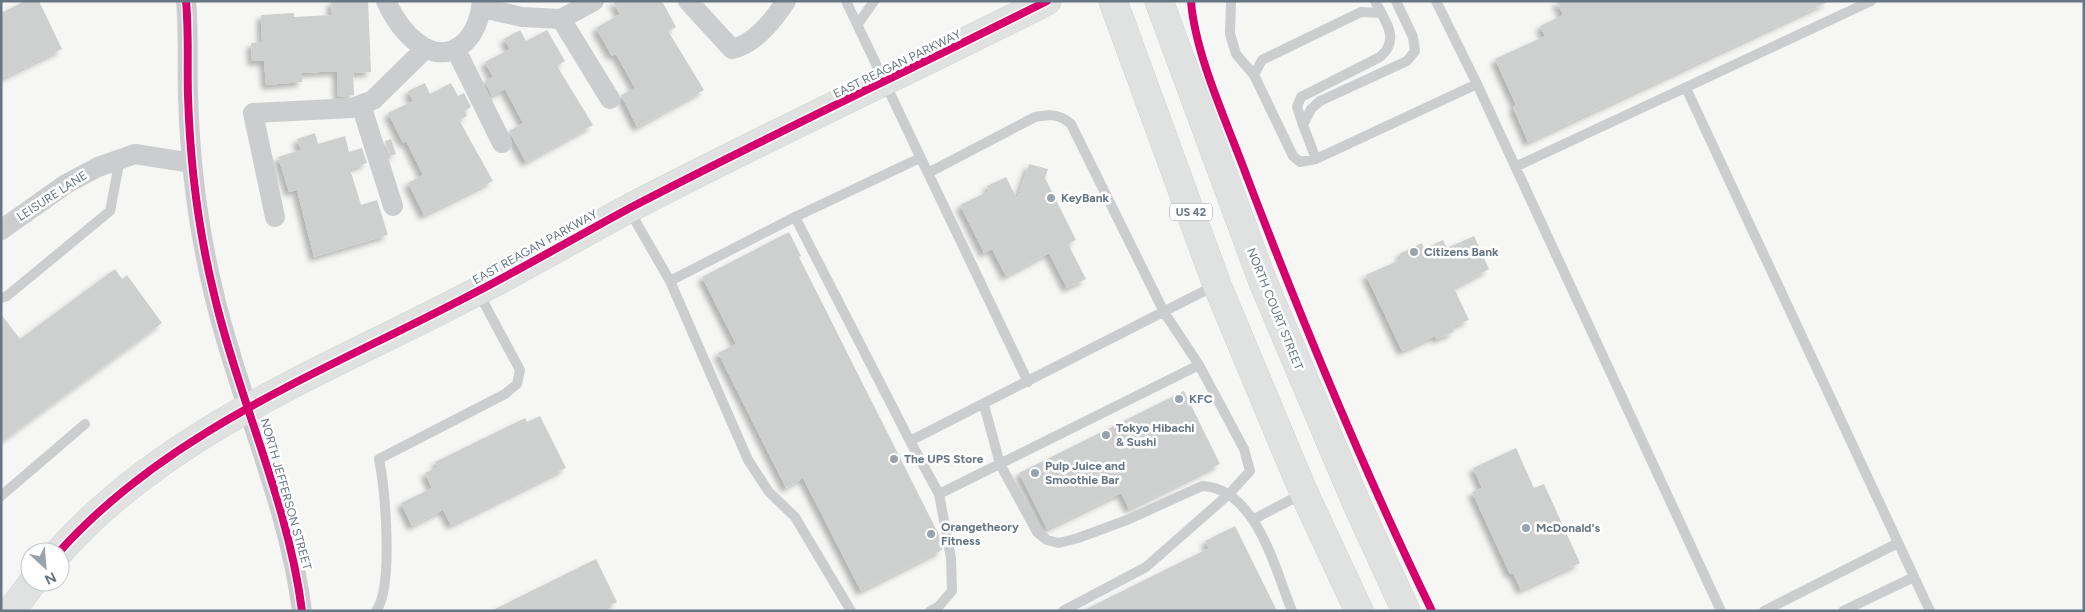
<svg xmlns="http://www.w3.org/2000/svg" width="2085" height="612" viewBox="0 0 2085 612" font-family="Figtree,sans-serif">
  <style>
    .building { fill: #ced0d0; filter: url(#shadow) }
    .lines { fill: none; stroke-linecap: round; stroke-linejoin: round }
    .secondary-casing { stroke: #d2d4d4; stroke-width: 29 }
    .primary-casing { stroke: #d2d2d3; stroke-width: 29 }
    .lane { stroke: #cccdce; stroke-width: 10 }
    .street { stroke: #cccdce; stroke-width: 20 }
    .secondary { stroke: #e0e1e1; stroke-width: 28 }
    .primary { stroke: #e0e1e1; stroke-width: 28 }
    .cycleway-casing { stroke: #fff; stroke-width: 11 }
    .cycleway { stroke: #d6006c; stroke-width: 8 }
    .poi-dot { fill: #98a3ac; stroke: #fff; stroke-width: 2 }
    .labels { text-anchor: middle; stroke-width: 5; stroke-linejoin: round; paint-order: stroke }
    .shield { fill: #fff; stroke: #949fa9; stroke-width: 1 }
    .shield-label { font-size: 11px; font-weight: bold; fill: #667684 }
    .street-label { font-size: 12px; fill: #667684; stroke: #fff }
    .poi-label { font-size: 12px; font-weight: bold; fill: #667684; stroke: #fff; text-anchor: start }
  </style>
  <defs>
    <filter id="shadow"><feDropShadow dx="-4.5" dy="4.5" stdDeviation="2.5" flood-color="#0004"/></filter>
  </defs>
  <rect width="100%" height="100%" fill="#f6f6f5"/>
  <path class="building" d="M 25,1 L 39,1 L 62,49 L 1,79 L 1,13 Z
    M 331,1 L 368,1 L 371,72 L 353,73 L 354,95 L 338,97 L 337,71 L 302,73 L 302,82 L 266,85 L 264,61 L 252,61 L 251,43 L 262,42 L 261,15 L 294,13 L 294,17 L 332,15 Z
    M 613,1 L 662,1 L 676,27 L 668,31 L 704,90 L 637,127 L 621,95 L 635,88 L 616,54 L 612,56 L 596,28 L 620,14 Z
    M 1556,1 L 1830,1 L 1528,142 L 1513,107 L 1516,105 L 1495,59 L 1545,36 L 1540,26 L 1563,15 Z
    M 520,30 L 526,41 L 547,30 L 565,61 L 557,66 L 593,125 L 526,162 L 509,131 L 523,123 L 505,89 L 492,96 L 485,81 L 493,77 L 485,62 L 510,49 L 504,39 Z
    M 425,83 L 430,94 L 451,83 L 458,96 L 464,93 L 471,107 L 465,111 L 467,116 L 459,120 L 493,181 L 424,215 L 408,183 L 423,175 L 406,141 L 403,143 L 388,113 L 413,101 L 408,91 Z
    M 315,133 L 318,144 L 345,136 L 349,152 L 362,148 L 367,163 L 350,169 L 361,205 L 377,200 L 388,235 L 314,257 L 297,190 L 289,192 L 278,157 L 301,150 L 297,139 Z
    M 391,139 L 396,154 L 390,156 L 385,141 Z
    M 1029,164 L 1048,169 L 1045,178 L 1076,240 L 1068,244 L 1086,279 L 1067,288 L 1049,253 L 1006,276 L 992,249 L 984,253 L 960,205 L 989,191 L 987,186 L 1006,177 L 1017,199 Z
    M 789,232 L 801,256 L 799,257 L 940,537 L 942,550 L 861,591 L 803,478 L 786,488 L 718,353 L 736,344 L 702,277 Z
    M 1474,236 L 1489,269 L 1454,288 L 1469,320 L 1452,327 L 1454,332 L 1437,339 L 1435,336 L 1402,351 L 1366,275 L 1402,259 L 1399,254 L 1422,243 L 1424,249 L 1443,240 L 1447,248 Z
    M 115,269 L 122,279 L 127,275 L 162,323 L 1,442 L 1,314 L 20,339 Z
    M 1184,391 L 1220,464 L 1129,509 L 1121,493 L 1047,529 L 1019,473 Z
    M 540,416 L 566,468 L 451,525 L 443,510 L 412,526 L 401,503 L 432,488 L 425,473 L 438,467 L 435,462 L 525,418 L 527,422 Z
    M 1516,448 L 1534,488 L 1544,484 L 1580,563 L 1521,590 L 1513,573 L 1510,574 L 1472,492 L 1482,488 L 1473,468 Z
    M 1235,526 L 1277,611 L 1082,611 L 1209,548 L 1205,541 Z
    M 596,559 L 617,602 L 599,611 L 491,611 Z"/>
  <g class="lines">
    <defs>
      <path id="secondary" d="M 59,552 C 171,427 333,368 478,291 C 528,265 578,236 628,209 C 766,137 908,71 1047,1
        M 11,611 L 33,582"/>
      <path id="primary" d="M 1113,1 L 1217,285 L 1304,493 L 1359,611
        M 1159,1 L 1263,282 L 1356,502 L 1406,611"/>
    </defs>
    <use href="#secondary" class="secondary-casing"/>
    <use href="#primary" class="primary-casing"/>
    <path class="lane" d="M 846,1 L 928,173 L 1035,117 C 1051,114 1059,114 1071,124 L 1164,312 L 1199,365 L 1244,449 L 1250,471 L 1229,494 L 1146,567 L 1063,611
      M 1231,1 L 1230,34 L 1236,54 L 1254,75 L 1293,156 L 1300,162 L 1316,159 L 1477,84
      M 1436,1 L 1477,84 L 1721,611
      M 858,24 L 874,1
      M 1254,75 L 1262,60 L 1361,12 L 1381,13
      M 1686,88 L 1930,611
      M 1303,125 L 1297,107 L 1301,97 L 1380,57 C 1401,39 1385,21 1375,1
      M 1316,159 L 1303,125 L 1311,109 L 1320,101 L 1407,61 L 1415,51 L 1413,37 L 1396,1
      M 1515,167 L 1871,1
      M 928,173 L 1028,382
      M 629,210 L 670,281 L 795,217 L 920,158
      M 795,217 L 910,441 L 939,494
      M 670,281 L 748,460 L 769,492 L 795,517 L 851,611
      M 1,298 L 7,296 L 110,211 L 120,159
      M 984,405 L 1000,464 L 1037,532 L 1047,540 L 1059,543 L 1078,538 L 1127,520 L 1202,486 C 1256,488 1275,569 1292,611
      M 910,441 L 1216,285
      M 1,496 L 85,424
      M 1254,519 L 1304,493
      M 376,611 C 394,587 385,489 379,459 L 505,394 L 517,384 L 520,370 L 478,292
      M 930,611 L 939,606 L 952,591 L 951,558 L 939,494 L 1199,365
      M 1764,611 L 1898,543
      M 1843,611 L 1914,577"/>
    <path class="street" d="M 186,1 C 189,33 187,64 188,96 C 190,162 198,229 214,294 C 239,401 288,501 302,611
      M 386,1 C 399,30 432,71 464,43 C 475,33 481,16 482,1
      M 688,1 L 732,49 C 755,44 773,21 786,1
      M 482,8 L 522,17 L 561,19 L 594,1
      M 561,19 L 610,99
      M 456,50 L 502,143
      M 361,105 L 393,206
      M 275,217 L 253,113 L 352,108 L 373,100 L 425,49
      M 1,230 L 66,184 L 98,167 L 135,154 L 192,163"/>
    <use href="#secondary" class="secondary"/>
    <use href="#primary" class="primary"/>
    <defs>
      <path id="cycleway" d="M 186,1 C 189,33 187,64 188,96 C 190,162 198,229 214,294 C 239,401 288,501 302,611
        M 1191,1 C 1195,55 1228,125 1247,177 C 1303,324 1363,469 1432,611
        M 59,552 C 171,427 333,368 478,291 C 528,265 578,236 628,209 C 766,137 908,71 1047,1"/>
    </defs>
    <use href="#cycleway" class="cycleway-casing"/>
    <use href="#cycleway" class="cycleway"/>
  </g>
  <g class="poi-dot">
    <circle cx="1051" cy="198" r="5"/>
    <circle cx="1414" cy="252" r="5"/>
    <circle cx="1179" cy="399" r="5"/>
    <circle cx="1106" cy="435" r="5"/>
    <circle cx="894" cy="459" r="5"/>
    <circle cx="1035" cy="473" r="5"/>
    <circle cx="1526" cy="528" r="5"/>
    <circle cx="931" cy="534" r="5"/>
  </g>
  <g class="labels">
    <rect class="shield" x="1170" y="203.5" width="42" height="17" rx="4"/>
    <g class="shield-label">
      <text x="1191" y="216">US 42</text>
    </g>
    <g class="street-label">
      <text transform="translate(897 64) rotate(-26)" y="4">EAST REAGAN PARKWAY</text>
      <text transform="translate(52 196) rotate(-33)" y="4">LEISURE LANE</text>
      <text transform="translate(535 247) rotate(-29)" y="4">EAST REAGAN PARKWAY</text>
      <text transform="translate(1275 309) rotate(68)" y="4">NORTH COURT STREET</text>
      <text transform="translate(286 494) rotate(74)" y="4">NORTH JEFFERSON STREET</text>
    </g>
    <g class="poi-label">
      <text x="1061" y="202">KeyBank</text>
      <text x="1424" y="256">Citizens Bank</text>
      <text x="1189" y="403">KFC</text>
      <text x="1116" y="432">Tokyo Hibachi<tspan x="1116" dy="14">&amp; Sushi</tspan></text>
      <text x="904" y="463">The UPS Store</text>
      <text x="1045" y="470">Pulp Juice and<tspan x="1045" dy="14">Smoothie Bar</tspan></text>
      <text x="941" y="531">Orangetheory<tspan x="941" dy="14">Fitness</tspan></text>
      <text x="1536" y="532">McDonald's</text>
    </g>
  </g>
  <rect width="2085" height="612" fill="none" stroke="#667684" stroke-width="5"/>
  <g transform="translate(45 567) rotate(154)"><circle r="24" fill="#ffffff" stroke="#c2c8ce"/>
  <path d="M0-4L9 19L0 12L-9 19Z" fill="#98a3ac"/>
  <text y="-8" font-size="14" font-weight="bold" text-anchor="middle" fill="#667684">N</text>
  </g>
</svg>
